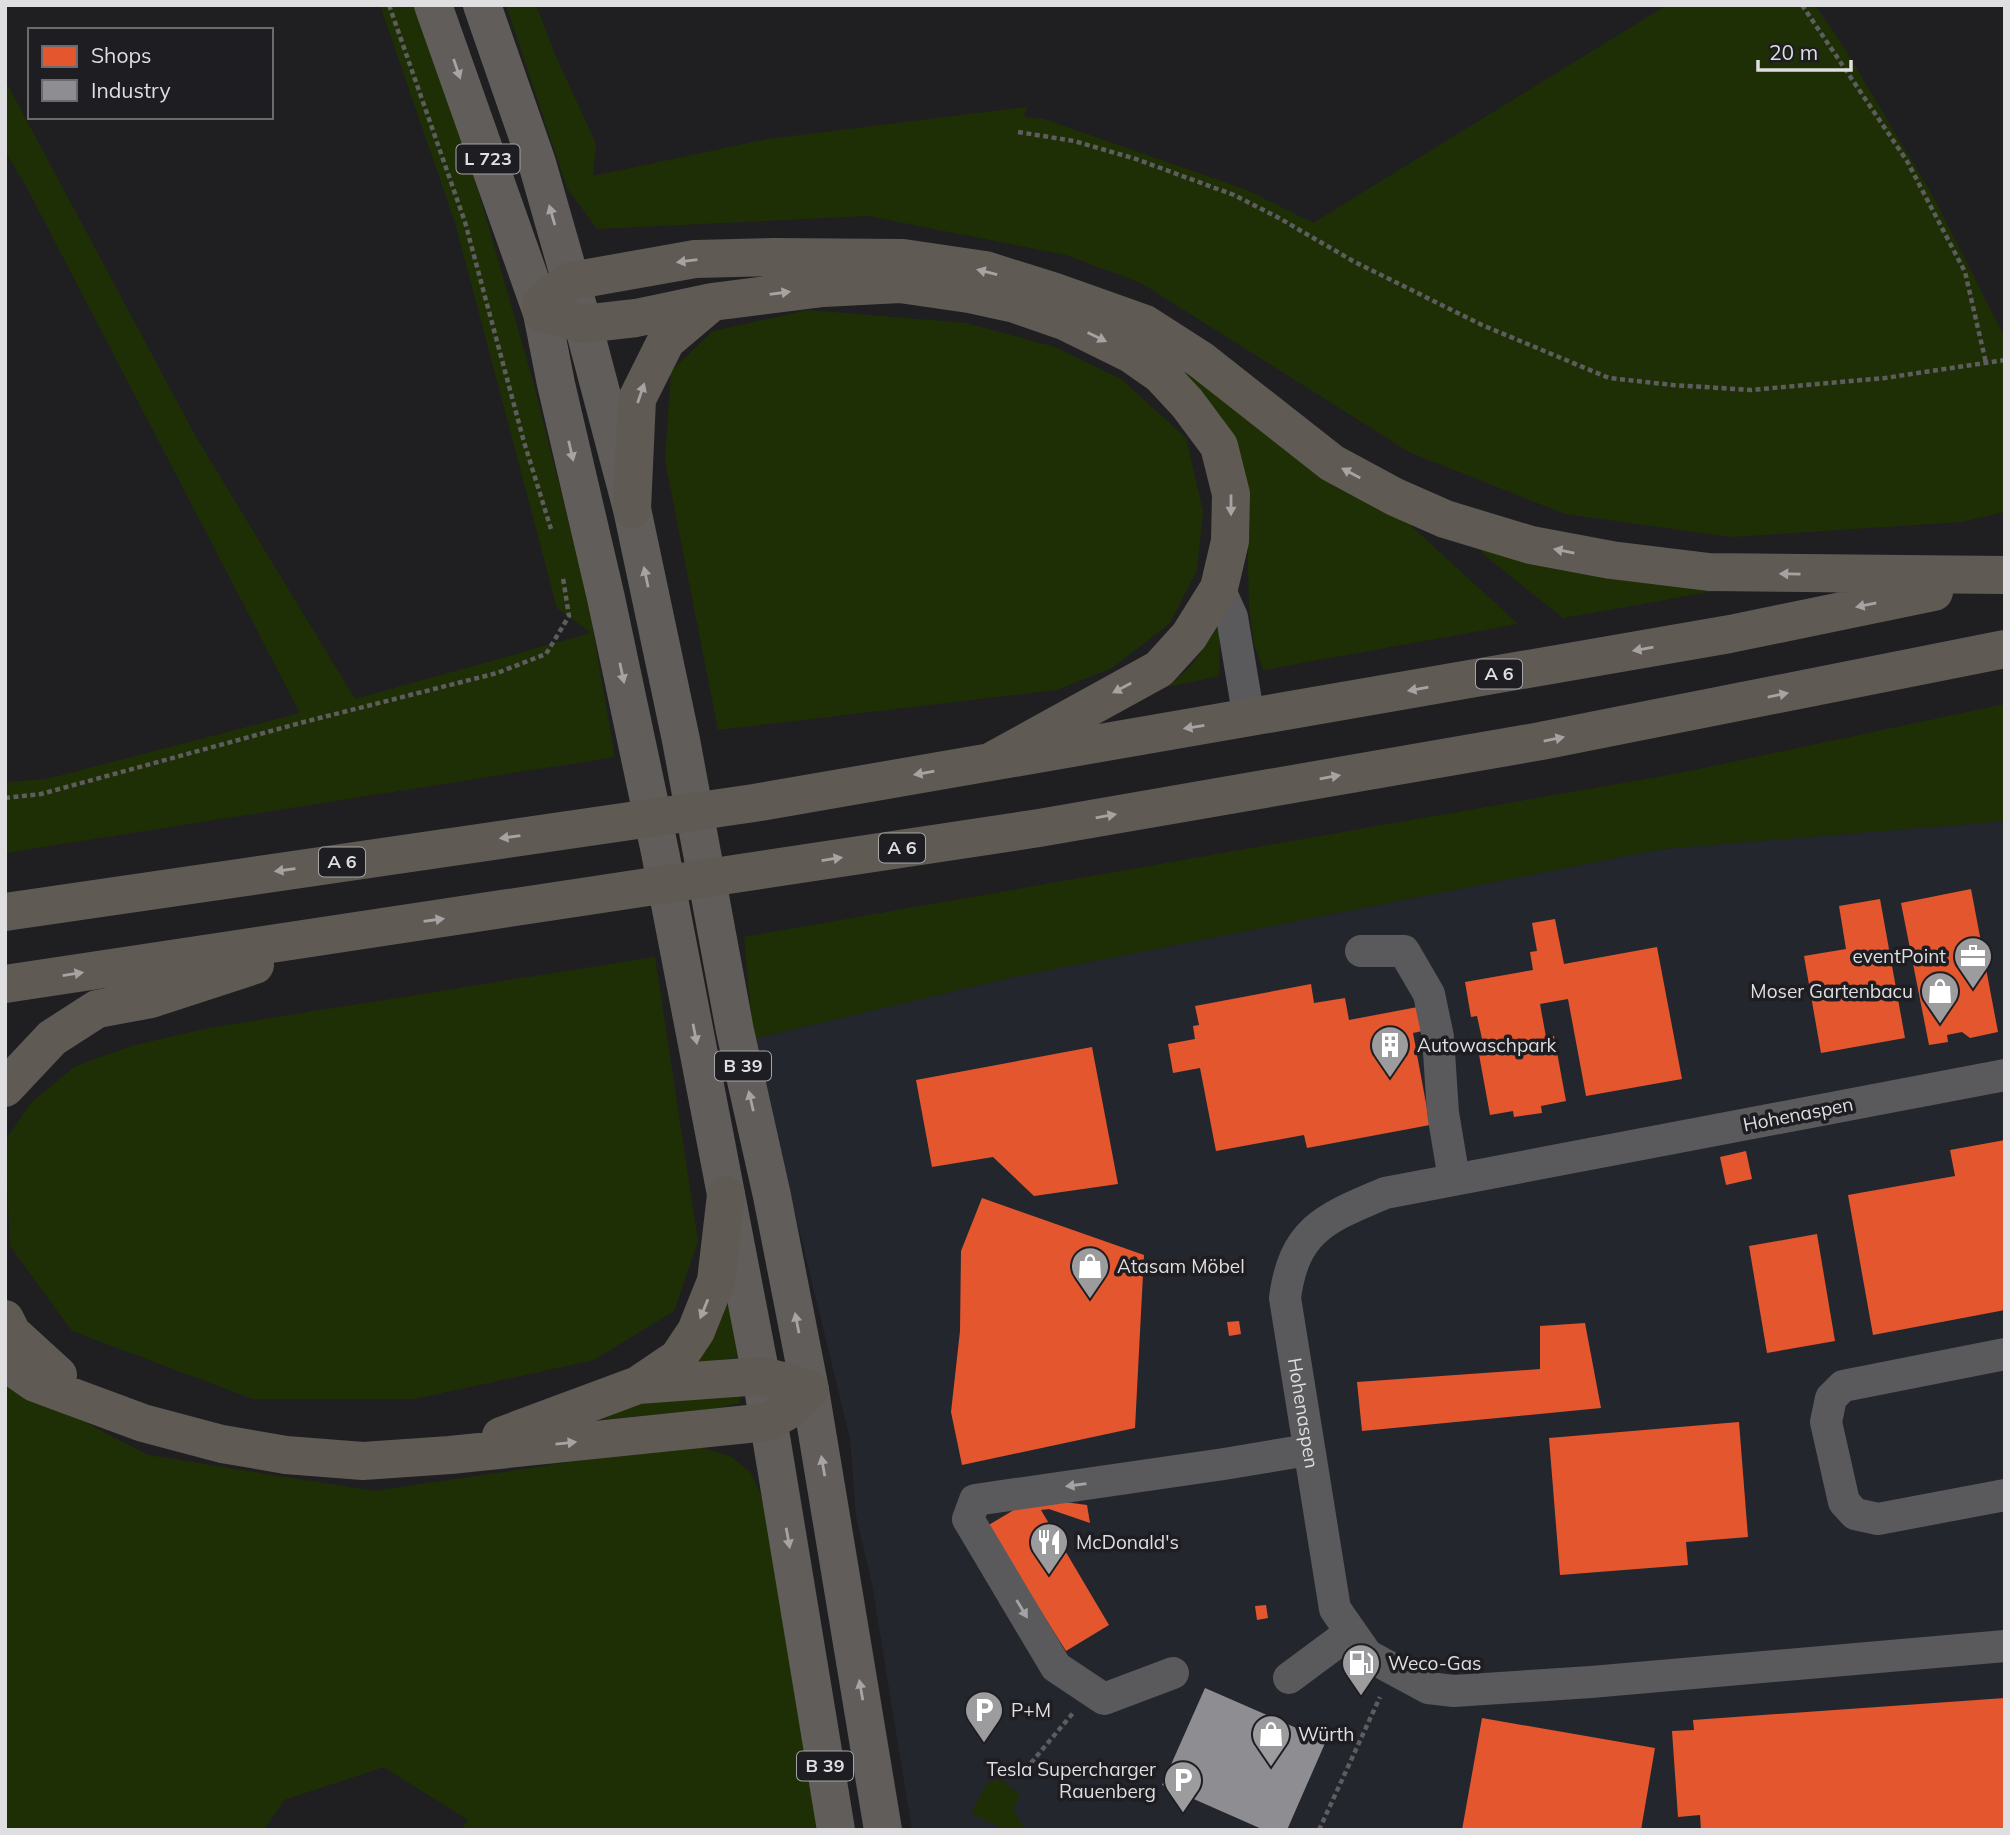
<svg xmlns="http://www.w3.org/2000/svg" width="2010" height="1835" viewBox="0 0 2010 1835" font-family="Mulish,sans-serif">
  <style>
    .built { fill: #24262e }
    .green { fill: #1f2f05 }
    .shops { fill: #e4572e }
    .industry { fill: #8d8d92 }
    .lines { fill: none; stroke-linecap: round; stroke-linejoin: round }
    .path { stroke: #5d5d5f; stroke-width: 4.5; stroke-dasharray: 5 3.5; stroke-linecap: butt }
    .minor { stroke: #5a5a5c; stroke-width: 32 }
    .major { stroke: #605d5a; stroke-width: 38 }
    .highway { stroke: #605a55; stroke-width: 38 }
    .oneway { fill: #a6a4a4 }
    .oneway2 { fill: #a6a3a2 }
    .oneway3 { fill: #a3a3a5 }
    .labels { text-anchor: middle; stroke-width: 7; stroke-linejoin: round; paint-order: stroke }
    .shield { fill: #1e1e22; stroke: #a5a5a8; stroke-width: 2 }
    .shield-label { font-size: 18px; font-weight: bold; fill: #dfdfe1 }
    .poi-label { font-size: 19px; fill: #dfdfe1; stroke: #1e1e22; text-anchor: start }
    .street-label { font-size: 19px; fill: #dfdfe1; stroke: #1e1e22 }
  </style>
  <rect width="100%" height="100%" fill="#1f1f21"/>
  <path class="built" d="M 2005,821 L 2005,1830 L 912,1830 L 872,1584 L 856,1516 L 850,1439 L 753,1039 L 1013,977 L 1662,849 Z"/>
  <path class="green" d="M 380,5 L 418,5 L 442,65 L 534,385 L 586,591 L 615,757 L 5,853 L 5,782 L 47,779 L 300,713 L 26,186 L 5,151 L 5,80 L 196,437 L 355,699 L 591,633 L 557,608 L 456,226 Z
    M 506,5 L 536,5 L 554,52 L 596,144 L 593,176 L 768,139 L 1027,107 L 1024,117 L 1044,119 L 1247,190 L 1313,223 L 1667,5 L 1815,5 L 1845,49 L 1934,198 L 2005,338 L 2005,512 L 1961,522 L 1732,537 L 1565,514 L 1409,452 L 1141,283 L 1066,255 L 868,216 L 597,229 L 567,188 Z
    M 808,310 L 966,323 L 1055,347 L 1121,379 L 1186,438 L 1203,511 L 1197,570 L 1170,623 L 1112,668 L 1056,690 L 718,730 L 665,460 L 671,371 L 713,331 Z
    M 1188,371 L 1395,511 L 1518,624 L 1263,670 L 1254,644 L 1249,608 L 1247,526 L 1185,373 Z
    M 1480,546 L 1732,588 L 1563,618 L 1483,554 Z
    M 1220,624 L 1219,676 L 1168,687 L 1191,666 Z
    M 2005,704 L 2005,821 L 1662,849 L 1013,977 L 753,1039 L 744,937 L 1680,773 Z
    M 655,957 L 698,1241 L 674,1311 L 594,1360 L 414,1399 L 253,1399 L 72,1331 L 10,1246 L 5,1141 L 30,1104 L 74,1067 L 131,1046 L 208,1028 Z
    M 727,1298 L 742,1357 L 690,1364 Z
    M 5,1381 L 148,1455 L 374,1491 L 631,1453 L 699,1447 L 730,1456 L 751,1473 L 768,1510 L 817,1830 L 461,1830 L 468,1820 L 384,1767 L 284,1800 L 264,1830 L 5,1830 Z
    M 738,1392 L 741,1397 L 739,1403 L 713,1409 L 587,1421 L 584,1409 Z
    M 1000,1779 L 1020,1795 L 1013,1809 L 1025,1830 L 999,1830 L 998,1826 L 971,1814 L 986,1784 Z"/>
  <path class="shops" d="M 1971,889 L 1998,1032 L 1970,1038 L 1962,1032 L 1947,1035 L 1948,1042 L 1929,1045 L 1901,903 Z
    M 1880,899 L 1905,1038 L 1821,1053 L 1804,956 L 1846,949 L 1839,906 Z
    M 1555,919 L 1564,964 L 1657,947 L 1682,1079 L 1586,1096 L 1568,999 L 1540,1004 L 1546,1037 L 1554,1036 L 1566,1101 L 1541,1106 L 1542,1113 L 1514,1117 L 1513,1111 L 1490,1115 L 1478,1049 L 1484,1048 L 1477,1016 L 1471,1017 L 1465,982 L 1533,970 L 1530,952 L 1537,951 L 1532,923 Z
    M 1311,984 L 1314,1003 L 1345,998 L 1349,1020 L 1423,1006 L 1427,1030 L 1413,1033 L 1430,1125 L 1307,1148 L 1304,1135 L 1216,1151 L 1200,1068 L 1173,1073 L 1168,1044 L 1195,1039 L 1193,1026 L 1199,1025 L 1195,1006 Z
    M 1092,1047 L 1118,1184 L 1034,1196 L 993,1157 L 932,1167 L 916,1080 Z
    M 2005,1140 L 2005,1310 L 1873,1335 L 1848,1195 L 1955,1176 L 1950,1150 Z
    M 1746,1151 L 1752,1179 L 1726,1185 L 1720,1157 Z
    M 982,1198 L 1144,1255 L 1135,1428 L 962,1465 L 951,1412 L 960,1331 L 961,1251 Z
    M 1817,1234 L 1835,1341 L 1767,1353 L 1749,1246 Z
    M 1239,1321 L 1241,1334 L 1229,1336 L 1227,1322 Z
    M 1585,1323 L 1601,1408 L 1362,1431 L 1357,1382 L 1540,1369 L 1540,1326 Z
    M 1739,1422 L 1748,1537 L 1686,1542 L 1688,1565 L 1560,1575 L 1549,1438 Z
    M 1034,1498 L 1087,1505 L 1090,1523 L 1049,1509 L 1041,1510 L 1109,1625 L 1066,1651 L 987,1526 Z
    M 1266,1605 L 1268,1618 L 1257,1620 L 1255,1606 Z
    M 2005,1698 L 2005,1830 L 1701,1830 L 1700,1815 L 1678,1817 L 1672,1731 L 1694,1730 L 1693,1720 Z
    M 1482,1718 L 1655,1748 L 1641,1830 L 1462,1830 Z"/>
  <path class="industry" d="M 1205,1688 L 1326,1741 L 1287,1830 L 1264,1830 L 1162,1785 Z"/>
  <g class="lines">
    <path class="path" d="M 389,5 L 465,222 L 524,442 L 551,529
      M 1802,5 L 1907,161 L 1965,272 L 1986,363
      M 1018,132 L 1074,141 L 1136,159 L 1234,195 L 1279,218 L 1353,261 L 1482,325 L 1609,378 L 1673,385 L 1751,390 L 1885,378 L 2005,360
      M 5,798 L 41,794 L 304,722 L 497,673 L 546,654 L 569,616 L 563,578
      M 1020,1776 L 1073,1713
      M 1319,1830 L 1380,1697"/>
    <g class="minor">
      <path d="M 1219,588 L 1232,617 L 1249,719"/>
      <path d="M 1361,951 L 1404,951 L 1429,994 L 1438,1037 L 1443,1113 L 1454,1179"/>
      <path id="s1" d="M 2005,1075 L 1385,1193 C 1326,1218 1294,1229 1285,1298 L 1335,1609 L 1367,1655 L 1428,1688 L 1454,1691 L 1591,1682 L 2005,1646"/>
      <path d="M 2005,1354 L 1843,1386 L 1831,1398 L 1826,1422 L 1844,1502 L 1855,1514 L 1878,1519 L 2005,1495"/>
      <path d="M 1173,1673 L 1104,1699 L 1056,1667 L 968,1519 L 975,1500 L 1224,1464 L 1308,1450"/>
      <path d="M 1289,1678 L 1351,1632"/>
    </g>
    <path class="major" d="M 433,5 L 542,313 L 556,384 L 606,598 L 660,852 L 761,1376 L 836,1830
      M 482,5 L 537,163 L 583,324 L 632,509 L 681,740 L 735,1031 L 772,1196 L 810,1390 L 883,1830"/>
    <path class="highway" d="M 632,509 L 637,399 L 666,341 L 711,303
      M 992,761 L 1159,669 L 1189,636 L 1219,588 L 1230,541 L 1231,494 L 1219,446 L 1187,403 L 1161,375 L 1131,354 L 1064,321 L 1015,304 L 969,294 L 900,284 L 823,288 L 712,302 L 636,318 L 583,324 L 542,313 L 541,305 L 549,296 L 571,281 L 695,259 L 774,257 L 903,258 L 985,270 L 1055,292 L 1145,324 L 1201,360 L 1332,463 L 1395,497 L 1445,519 L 1531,545 L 1611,560 L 1709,572 L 2005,575
      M 5,912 L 754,803 L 1730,634 L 1934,592
      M 5,984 L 1039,828 L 1541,741 L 2005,649
      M 5,1088 L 52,1038 L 97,1009 L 151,999 L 255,965
      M 5,1319 L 12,1333 L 58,1375
      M 5,1362 L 35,1383 L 143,1423 L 222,1444 L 286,1455 L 363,1461 L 450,1455 L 768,1422 L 789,1410 L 810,1390 L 783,1381 L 761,1376 L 638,1385
      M 501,1436 L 638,1385 L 678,1358 L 696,1331 L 716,1281 L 726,1195"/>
  </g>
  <defs><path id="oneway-solid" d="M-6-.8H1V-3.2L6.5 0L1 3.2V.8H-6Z" transform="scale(1.75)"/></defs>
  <g class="oneway">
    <use href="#oneway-solid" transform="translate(457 69) rotate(71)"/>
    <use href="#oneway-solid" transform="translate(552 215) rotate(-106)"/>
    <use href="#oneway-solid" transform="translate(571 451) rotate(77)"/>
    <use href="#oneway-solid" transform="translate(646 577) rotate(-102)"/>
    <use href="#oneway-solid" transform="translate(622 673) rotate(78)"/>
    <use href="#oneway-solid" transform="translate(695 1034) rotate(79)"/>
    <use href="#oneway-solid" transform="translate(751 1101) rotate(-103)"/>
    <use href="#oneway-solid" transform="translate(797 1323) rotate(-101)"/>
    <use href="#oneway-solid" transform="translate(823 1466) rotate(-100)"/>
    <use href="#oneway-solid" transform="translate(788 1538) rotate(80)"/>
    <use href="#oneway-solid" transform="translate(861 1690) rotate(-100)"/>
  </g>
  <g class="oneway2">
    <use href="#oneway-solid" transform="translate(687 261) rotate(173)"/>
    <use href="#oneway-solid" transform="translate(987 272) rotate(-166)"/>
    <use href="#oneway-solid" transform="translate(780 293) rotate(-8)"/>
    <use href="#oneway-solid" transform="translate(1097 337) rotate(26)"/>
    <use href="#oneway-solid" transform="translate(641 393) rotate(-71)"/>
    <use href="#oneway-solid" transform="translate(1351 473) rotate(-152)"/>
    <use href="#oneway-solid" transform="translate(1231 505) rotate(90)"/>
    <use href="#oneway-solid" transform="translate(1564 551) rotate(-169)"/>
    <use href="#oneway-solid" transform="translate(1790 574) rotate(-179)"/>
    <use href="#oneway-solid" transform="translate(1866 605) rotate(168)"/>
    <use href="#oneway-solid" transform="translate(1643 649) rotate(170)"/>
    <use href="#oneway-solid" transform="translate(1122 688) rotate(152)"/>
    <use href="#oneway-solid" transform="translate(1418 689) rotate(170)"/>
    <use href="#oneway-solid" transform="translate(1778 695) rotate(-11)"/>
    <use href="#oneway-solid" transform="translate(1194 727) rotate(171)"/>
    <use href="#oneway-solid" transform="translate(1554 739) rotate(-11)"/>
    <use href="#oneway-solid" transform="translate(924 773) rotate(170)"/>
    <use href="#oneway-solid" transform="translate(1330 777) rotate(-10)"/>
    <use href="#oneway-solid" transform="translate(1106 816) rotate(-10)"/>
    <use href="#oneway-solid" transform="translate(510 837) rotate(172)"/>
    <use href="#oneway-solid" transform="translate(832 859) rotate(-9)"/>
    <use href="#oneway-solid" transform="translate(285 870) rotate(172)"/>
    <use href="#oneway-solid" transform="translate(434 920) rotate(-8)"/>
    <use href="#oneway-solid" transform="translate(73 974) rotate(-9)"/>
    <use href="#oneway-solid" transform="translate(704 1309) rotate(112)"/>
    <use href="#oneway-solid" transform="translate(566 1443) rotate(-6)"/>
  </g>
  <g class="oneway3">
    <use href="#oneway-solid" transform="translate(1076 1485) rotate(172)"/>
    <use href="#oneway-solid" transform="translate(1022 1609) rotate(59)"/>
  </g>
  <defs>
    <symbol id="office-pin" viewBox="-11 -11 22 30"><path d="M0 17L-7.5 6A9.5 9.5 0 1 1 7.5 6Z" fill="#9c9c9e" stroke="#1e1e22"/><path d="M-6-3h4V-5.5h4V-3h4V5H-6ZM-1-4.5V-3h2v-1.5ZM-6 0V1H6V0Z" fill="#fff"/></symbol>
    <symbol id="shop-pin" viewBox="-11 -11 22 30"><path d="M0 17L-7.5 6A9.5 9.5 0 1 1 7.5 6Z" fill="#9c9c9e" stroke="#1e1e22"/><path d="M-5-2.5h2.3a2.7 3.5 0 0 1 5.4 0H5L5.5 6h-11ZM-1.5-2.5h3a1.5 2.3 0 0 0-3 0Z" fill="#fff"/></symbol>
    <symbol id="building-pin" viewBox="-11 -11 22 30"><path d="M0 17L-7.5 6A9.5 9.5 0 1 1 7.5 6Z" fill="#9c9c9e" stroke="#1e1e22"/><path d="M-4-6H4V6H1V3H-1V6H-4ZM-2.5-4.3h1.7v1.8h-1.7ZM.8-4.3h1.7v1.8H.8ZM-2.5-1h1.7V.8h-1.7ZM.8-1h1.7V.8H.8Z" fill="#fff"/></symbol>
    <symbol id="restaurant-pin" viewBox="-11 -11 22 30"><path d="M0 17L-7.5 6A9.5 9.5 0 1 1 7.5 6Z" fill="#9c9c9e" stroke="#1e1e22"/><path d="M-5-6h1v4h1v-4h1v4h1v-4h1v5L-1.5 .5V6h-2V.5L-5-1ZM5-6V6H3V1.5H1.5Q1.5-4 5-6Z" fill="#fff"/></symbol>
    <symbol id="fuel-pin" viewBox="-11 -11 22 30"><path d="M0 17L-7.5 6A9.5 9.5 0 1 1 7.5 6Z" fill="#9c9c9e" stroke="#1e1e22"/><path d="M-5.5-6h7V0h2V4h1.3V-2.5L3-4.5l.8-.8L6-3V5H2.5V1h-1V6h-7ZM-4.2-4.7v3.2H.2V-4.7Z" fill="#fff"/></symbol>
    <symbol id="parking-pin" viewBox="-11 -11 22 30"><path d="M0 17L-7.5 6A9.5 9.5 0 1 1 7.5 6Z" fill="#9c9c9e" stroke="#1e1e22"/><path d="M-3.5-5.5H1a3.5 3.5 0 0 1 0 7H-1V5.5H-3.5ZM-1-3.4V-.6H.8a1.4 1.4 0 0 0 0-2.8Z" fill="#fff"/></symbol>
  </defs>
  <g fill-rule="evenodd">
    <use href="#office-pin" x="1951" y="934" width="44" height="60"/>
    <use href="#shop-pin" x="1918" y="969" width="44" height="60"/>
    <use href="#building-pin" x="1368" y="1023" width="44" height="60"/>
    <use href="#shop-pin" x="1068" y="1244" width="44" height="60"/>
    <use href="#restaurant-pin" x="1027" y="1520" width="44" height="60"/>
    <use href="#fuel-pin" x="1339" y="1641" width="44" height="60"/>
    <use href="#parking-pin" x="962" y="1688" width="44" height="60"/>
    <use href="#shop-pin" x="1249" y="1712" width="44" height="60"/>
    <use href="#parking-pin" x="1161" y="1758" width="44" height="60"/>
  </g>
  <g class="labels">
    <g class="shield">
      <rect x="456.5" y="144.5" width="63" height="29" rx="5"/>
      <rect x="1476" y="659.5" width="46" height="29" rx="5"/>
      <rect x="879" y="833.5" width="46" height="29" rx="5"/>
      <rect x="319" y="847.5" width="46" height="29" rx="5"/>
      <rect x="715" y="1051.5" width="56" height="29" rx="5"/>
      <rect x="797" y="1751.5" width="56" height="29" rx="5"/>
    </g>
    <g class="shield-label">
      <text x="488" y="165">L 723</text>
      <text x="1499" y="680">A 6</text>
      <text x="902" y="854">A 6</text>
      <text x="342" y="868">A 6</text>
      <text x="743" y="1072">B 39</text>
      <text x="825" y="1772">B 39</text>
    </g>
    <g class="poi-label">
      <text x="1946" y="963" text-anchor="end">eventPoint</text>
      <text x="1913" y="998" text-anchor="end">Moser Gartenbacu</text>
      <text x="1417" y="1052">Autowaschpark</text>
      <text x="1117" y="1273">Atasam Möbel</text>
      <text x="1076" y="1549">McDonald's</text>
      <text x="1388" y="1670">Weco-Gas</text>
      <text x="1011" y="1717">P+M</text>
      <text x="1298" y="1741">Würth</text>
      <text x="1156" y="1776" text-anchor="end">Tesla Supercharger<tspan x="1156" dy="22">Rauenberg</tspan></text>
    </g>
    <g class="street-label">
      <text transform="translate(1798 1114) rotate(-11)" y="7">Hohenaspen</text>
      <text dy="7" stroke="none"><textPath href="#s1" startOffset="903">Hohenaspen</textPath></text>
    </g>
  </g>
  <rect width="2010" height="1835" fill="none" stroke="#dfdfe1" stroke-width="14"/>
  <rect x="28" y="28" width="245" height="91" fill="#1e1e22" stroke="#6b6b6e" stroke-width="2"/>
  <rect x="42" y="46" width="35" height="21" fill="#e4572e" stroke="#6b6b6e" stroke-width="2"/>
  <text x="91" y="63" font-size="21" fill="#dfdfe1">Shops</text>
  <rect x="42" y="80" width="35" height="21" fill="#8d8d92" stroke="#6b6b6e" stroke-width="2"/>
  <text x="91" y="98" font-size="21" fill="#dfdfe1">Industry</text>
  <path d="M1758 60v10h93v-10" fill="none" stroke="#dfdfe1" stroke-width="3.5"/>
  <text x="1769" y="60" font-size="21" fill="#dfdfe1" stroke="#1e1e22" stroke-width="5" paint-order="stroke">20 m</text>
</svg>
